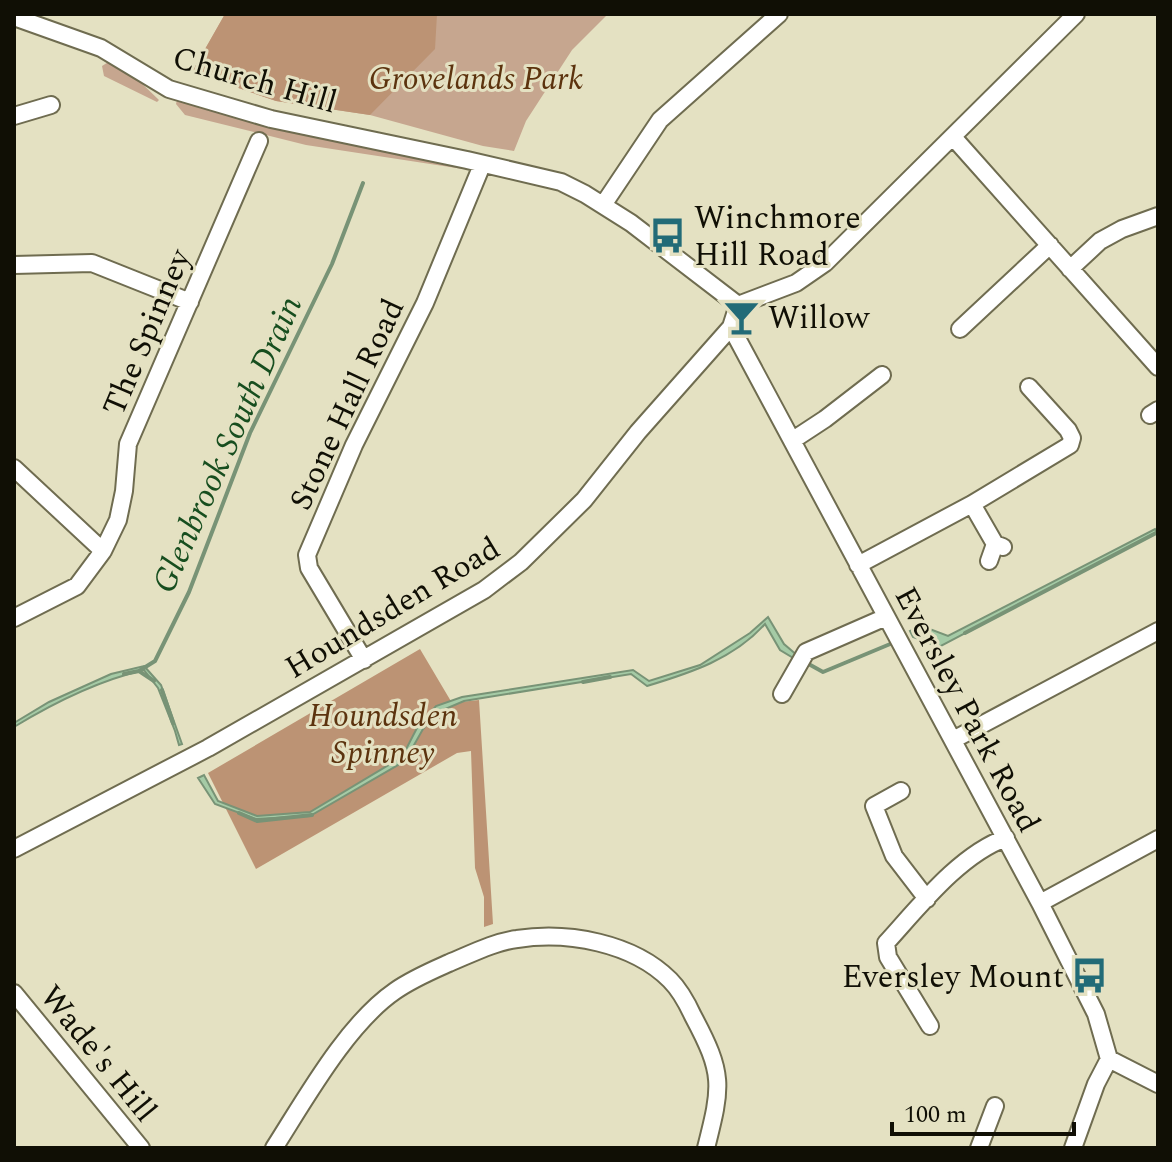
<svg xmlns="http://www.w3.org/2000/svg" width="1172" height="1162" viewBox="0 0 1172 1162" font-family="Spectral,serif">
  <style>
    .green { fill: #c6a68f }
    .forest { fill: #bc9374 }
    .water { fill: #a5cba6; stroke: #789376; stroke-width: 2 }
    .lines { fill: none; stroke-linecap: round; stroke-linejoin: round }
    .stream { stroke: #789376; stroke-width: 4 }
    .minor-casing { stroke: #6f6c50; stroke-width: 20 }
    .minor { stroke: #fff; stroke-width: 16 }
    .labels { text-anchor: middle; stroke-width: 6; stroke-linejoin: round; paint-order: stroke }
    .park-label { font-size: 32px; font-style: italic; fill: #5c330e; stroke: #e4e1c2 }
    .street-label { font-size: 32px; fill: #100f05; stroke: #e4e1c2 }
    .poi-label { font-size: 32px; fill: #100f05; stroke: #e4e1c2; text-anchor: start }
    .water-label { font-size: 34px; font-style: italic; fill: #174e1f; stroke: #e4e1c2 }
  </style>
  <rect width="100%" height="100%" fill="#e4e1c2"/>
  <path class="green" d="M 225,14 L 608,14 L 572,50 L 526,121 L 514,151 L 483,146 L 370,115 L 276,101 L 192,72 Z
    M 110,61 L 135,77 L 159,100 L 157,102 L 104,76 L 102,66 Z
    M 182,99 L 251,121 L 476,165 L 476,171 L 306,145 L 185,115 L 176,104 L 177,100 Z"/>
  <path class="forest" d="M 225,14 L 437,14 L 435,49 L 370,115 L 276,101 L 192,72 Z
    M 420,649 L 452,703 L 479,700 L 493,924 L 484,927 L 484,897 L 475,868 L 471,751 L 457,753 L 256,869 L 208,773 Z"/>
  <path class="water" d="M 1155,529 L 1157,532 L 939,647 L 913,637 L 910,631 L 922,626 L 948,636 Z
    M 768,617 L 784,644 L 798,656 L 795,659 L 780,650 L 765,624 C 734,659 690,673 647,686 L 631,674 L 464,701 L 438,712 L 423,729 L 405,761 L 310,816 L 256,819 L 215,804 L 198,778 L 204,775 L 218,801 L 257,816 L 310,812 L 402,757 L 418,726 L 436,706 L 462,697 L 633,670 L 649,681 L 700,665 L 750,633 Z
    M 144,666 L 161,685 L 182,744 L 179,745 L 175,731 L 158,688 L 144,670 C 97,681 55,702 14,727 L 14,723 L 49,702 L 111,674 Z"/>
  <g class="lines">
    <path class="stream" d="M 965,633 L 1158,532
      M 805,662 L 823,672 L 895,642
      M 139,671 L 154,681
      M 124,674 L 139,671 L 155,661 L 189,592 L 250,433 L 332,264 L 363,183
      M 583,682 L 610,677
      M 162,690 L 173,723
      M 239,813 L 257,821 L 312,815"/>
    <defs>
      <path id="minor" d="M 14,17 L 101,48 L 169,89 L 271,119 L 467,160 L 561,182 L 585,194 L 631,223 L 738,305
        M 14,116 L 51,105
        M 953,137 L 1158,367
        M 603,205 L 660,120 L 779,14
        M 14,265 L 92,263 L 190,302
        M 1070,269 L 1100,241 L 1122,229 L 1158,216
        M 738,305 L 731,327 L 1040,903 L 1096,1014 L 1109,1059 L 1096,1084 L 1073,1148
        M 738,305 L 796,283 L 825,263 L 1076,14
        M 960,329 L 1050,245
        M 1150,415 L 1158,410
        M 793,440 L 825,419 L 882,375
        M 14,468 L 103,551
        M 972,504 L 995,544 L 1003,547
        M 989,561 L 995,544
        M 858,565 L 972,504 L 1070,445 L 1072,438 L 1068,430 L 1029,387
        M 14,618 L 77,586 L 103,551 L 118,520 L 124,491 L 128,444 L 259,141
        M 364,660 L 309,568 L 307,555 L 354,445 L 425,303 L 482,165
        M 782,694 L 806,652 L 886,617
        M 953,740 L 1158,631
        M 901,791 L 874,806 L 894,856 L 927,899
        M 14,849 L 208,748 L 484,590 L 521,562 L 584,500 L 638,432 L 731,327
        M 1040,903 L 1158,839
        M 14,993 L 141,1148
        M 930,1026 L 888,957 L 886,943 C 918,908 960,854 1006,838
        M 1109,1059 L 1158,1084
        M 274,1148 C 306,1098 347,1024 395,991 C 412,979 431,971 449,963 C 471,954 494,942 517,939 C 568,931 633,943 670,980 C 680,990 687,1003 693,1016 C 724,1074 722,1085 706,1148
        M 979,1148 L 995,1106"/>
    </defs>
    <use href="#minor" class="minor-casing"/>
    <use href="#minor" class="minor"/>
  </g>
  <defs>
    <symbol id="bus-bare" viewBox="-9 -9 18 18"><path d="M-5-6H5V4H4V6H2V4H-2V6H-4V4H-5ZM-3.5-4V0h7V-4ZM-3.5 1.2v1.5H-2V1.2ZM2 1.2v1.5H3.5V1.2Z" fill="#226b77" stroke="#e4e1c2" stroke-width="2.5" paint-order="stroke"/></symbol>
    <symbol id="bar-bare" viewBox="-9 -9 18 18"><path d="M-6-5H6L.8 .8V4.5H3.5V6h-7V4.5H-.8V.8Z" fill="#226b77" stroke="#e4e1c2" stroke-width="2.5" paint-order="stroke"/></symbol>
  </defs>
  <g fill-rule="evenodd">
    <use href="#bus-bare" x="642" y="210" width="51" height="51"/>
    <use href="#bar-bare" x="716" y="292" width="51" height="51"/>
    <use href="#bus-bare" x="1064" y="950" width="51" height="51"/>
  </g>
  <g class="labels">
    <g class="park-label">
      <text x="476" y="89">Grovelands Park</text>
      <text x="383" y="726">Houndsden<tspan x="383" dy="37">Spinney</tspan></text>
    </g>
    <g class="street-label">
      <text transform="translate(255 79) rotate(16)" y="11">Church Hill</text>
      <text transform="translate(146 332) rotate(-67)" y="11">The Spinney</text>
      <text transform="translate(346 404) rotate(-65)" y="11">Stone Hall Road</text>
      <text transform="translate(392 607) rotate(-31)" y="11">Houndsden Road</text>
      <text transform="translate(968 709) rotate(62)" y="11">Eversley Park Road</text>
      <text transform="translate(99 1053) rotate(51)" y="11">Wade's Hill</text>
    </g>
    <g class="poi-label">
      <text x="694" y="228">Winchmore<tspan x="694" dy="37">Hill Road</tspan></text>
      <text x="768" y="328">Willow</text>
      <text x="1064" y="987" text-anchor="end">Eversley Mount</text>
    </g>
    <g class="water-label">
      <text transform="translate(226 444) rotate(-66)" y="12">Glenbrook South Drain</text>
    </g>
  </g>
  <rect width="1172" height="1162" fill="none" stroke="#100f05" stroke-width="32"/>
  <path d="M892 1122v12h182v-12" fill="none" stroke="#100f05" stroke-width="4"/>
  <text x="904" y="1122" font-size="24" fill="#100f05" stroke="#e4e1c2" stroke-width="6" paint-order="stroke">100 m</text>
</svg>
